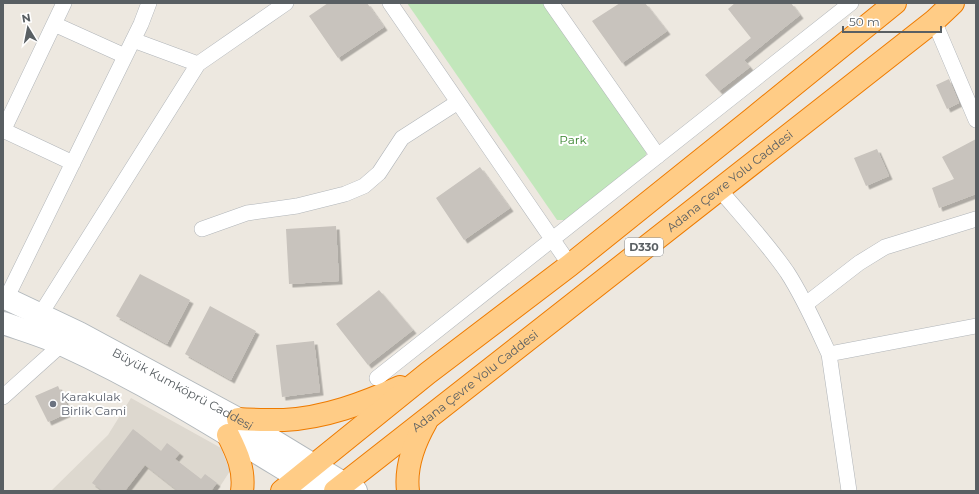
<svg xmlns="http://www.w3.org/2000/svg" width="979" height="494" viewBox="0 0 979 494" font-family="Montserrat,sans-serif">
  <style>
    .education { fill: #ddd8cf }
    .green { fill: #c2e7bb }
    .building { fill: #c8c3bd; filter: url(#shadow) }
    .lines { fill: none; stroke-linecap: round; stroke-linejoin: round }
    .street-casing { stroke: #b1b5b9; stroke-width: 16 }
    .secondary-casing { stroke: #b2b8bc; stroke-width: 24 }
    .highway-casing { stroke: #ee7b00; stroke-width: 24 }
    .street { stroke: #fff; stroke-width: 15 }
    .secondary { stroke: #fff; stroke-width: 22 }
    .highway { stroke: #ffcc86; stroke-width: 22 }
    .worship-dot { fill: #6b7280; stroke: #fff; stroke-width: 1.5 }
    .labels { text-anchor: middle; stroke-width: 4; stroke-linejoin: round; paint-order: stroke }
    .shield { fill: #fff; stroke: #8b8f92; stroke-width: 1 }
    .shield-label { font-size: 11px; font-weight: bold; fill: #595f63 }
    .park-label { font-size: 12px; fill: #39852e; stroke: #fff }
    .street-label { font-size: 12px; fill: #595f63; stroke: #fff }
    .worship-label { font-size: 12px; fill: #5b616d; stroke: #fff; text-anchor: start }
  </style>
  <defs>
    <filter id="shadow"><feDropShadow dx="3.5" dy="3.5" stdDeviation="0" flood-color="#0004"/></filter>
  </defs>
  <rect width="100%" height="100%" fill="#ede8e0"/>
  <path class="education" d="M 131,398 L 221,448 L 230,471 L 217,491 L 51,491 L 108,435 Z"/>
  <path class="green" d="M 407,3 L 543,3 L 648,143 L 645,159 L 570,220 L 557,220 Z"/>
  <path class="building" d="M 328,3 L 367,3 L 384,27 L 338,58 L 309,16 Z
    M 620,3 L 645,3 L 667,31 L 622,63 L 592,21 Z
    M 735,3 L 791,3 L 800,15 L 744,60 L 750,67 L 719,91 L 705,75 L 751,38 L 728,9 Z
    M 949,79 L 959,103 L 947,109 L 936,85 Z
    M 976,139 L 976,194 L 939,208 L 932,188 L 954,179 L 942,157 Z
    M 877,149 L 889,176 L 866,186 L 854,158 Z
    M 480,167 L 510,208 L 464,240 L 436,198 Z
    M 336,226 L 339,281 L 289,284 L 286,229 Z
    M 140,274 L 190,300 L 167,344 L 116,316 Z
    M 379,290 L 413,330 L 368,365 L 336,324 Z
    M 210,306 L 256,331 L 231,380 L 185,354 Z
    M 314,341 L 320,392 L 282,397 L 276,345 Z
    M 58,386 L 70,412 L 48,422 L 35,396 Z
    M 133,429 L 161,451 L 167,443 L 180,453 L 175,459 L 201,479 L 205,474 L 217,483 L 211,491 L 178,491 L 145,465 L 125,491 L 103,491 L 92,483 Z"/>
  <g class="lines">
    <defs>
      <path id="street" d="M 390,3 L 570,265
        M 551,3 L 658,156
        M 934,21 L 976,120
        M 54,24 L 125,56
        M 133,40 L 198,64
        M 3,130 L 73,163
        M 3,131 L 64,3
        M 719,189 C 742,216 767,243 787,272 C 804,298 816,326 829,354
        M 202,229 L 247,213 L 297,206 L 345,194 L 364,186 L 379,173 L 402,138 L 458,102
        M 6,299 L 141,24 L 149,3
        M 806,304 L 859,263 L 885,247 L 976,219
        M 40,315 L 198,64 L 286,3
        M 377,378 L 851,3
        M 3,397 L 62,344
        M 849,491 L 829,354 L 976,326"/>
      <g id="secondary">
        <path id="s1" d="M 3,297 L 79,333 L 238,419 L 356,491"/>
        <path d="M 3,323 C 23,330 44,336 63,345 C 153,386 236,440 320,491"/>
      </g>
      <g id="highway">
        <path d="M 238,419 C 253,420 269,420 284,420 C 325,418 364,403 400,387"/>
        <path d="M 228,435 C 237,453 245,470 242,491"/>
        <path d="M 282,491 L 428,373 L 570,265 L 752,119 L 895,3"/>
        <path id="s2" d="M 335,491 L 934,21 L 953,3"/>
        <path d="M 408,491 C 405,466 414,443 426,422"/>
      </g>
    </defs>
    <use href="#street" class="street-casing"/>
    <use href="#secondary" class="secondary-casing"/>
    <use href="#highway" class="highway-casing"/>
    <use href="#street" class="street"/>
    <use href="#secondary" class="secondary"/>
    <use href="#highway" class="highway"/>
  </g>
  <circle class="worship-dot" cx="53" cy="404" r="4"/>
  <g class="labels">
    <rect class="shield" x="625" y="238" width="38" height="18" rx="3"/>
    <g class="shield-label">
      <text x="644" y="251">D330</text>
    </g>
    <g class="park-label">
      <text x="573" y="144">Park</text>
    </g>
    <g class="street-label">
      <text dy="4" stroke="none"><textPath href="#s2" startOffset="502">Adana Çevre Yolu Caddesi</textPath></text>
      <text dy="4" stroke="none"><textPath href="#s2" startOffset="178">Adana Çevre Yolu Caddesi</textPath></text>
      <text dy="4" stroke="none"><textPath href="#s1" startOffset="202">Büyük Kumköprü Caddesi</textPath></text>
    </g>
    <g class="worship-label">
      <text x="61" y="401">Karakulak<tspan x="61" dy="14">Birlik Cami</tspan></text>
    </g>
  </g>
  <rect width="979" height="494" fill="none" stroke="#595f63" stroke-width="8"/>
  <g transform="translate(28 28) rotate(350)" stroke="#ffffff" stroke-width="3" paint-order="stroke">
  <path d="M0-3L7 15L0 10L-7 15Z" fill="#595f63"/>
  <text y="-6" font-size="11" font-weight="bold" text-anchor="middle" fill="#595f63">N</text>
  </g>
  <path d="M843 26v6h98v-6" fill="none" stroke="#595f63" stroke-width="2"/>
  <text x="849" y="26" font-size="12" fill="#595f63" stroke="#ffffff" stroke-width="3" paint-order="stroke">50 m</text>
</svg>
